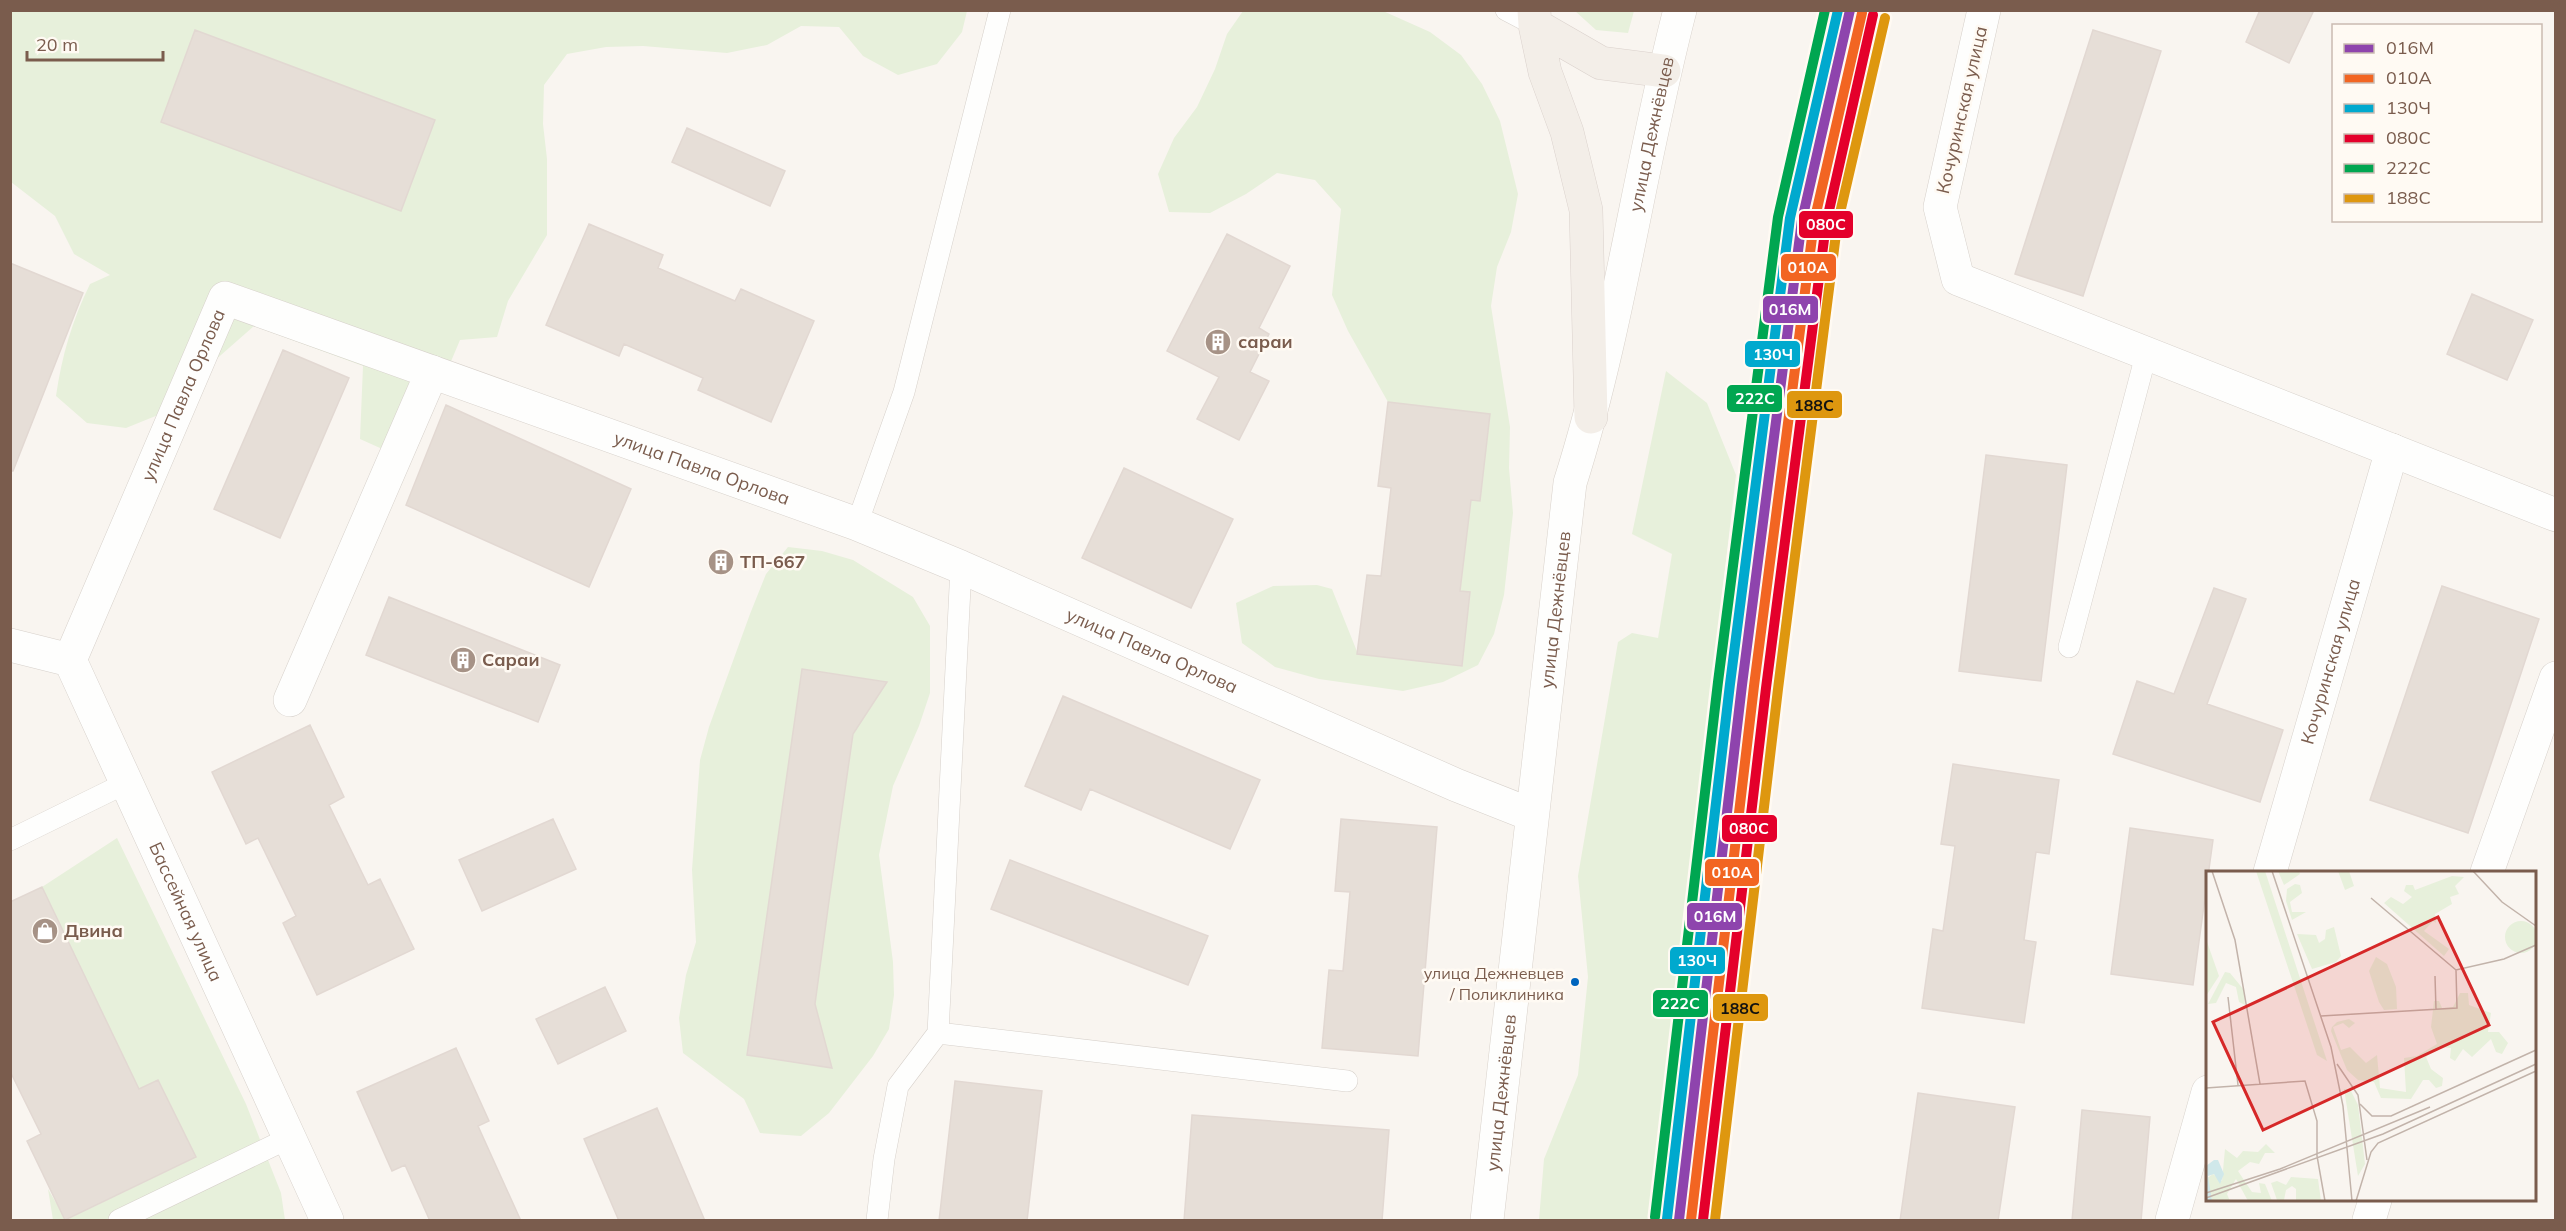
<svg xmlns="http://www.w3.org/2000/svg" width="2566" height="1231" viewBox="0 0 2566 1231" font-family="Mulish,sans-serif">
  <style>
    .green { fill: #e7f0db }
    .building { fill: #e6ded7; stroke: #e2d8d2; stroke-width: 1.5 }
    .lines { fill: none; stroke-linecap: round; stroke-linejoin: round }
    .lane-casing { stroke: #d7d1cb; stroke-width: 22 }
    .street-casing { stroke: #d7d1cb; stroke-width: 34 }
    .secondary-casing { stroke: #d9d2cb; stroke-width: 34 }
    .primary-casing { stroke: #dad1cc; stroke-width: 34 }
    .lane { stroke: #fefefd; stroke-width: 21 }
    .street { stroke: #fefefd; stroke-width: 33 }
    .secondary { stroke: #fefefd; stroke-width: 33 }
    .primary { stroke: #f3eee8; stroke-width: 33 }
    .rail-1-casing { stroke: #fffaf3; stroke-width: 15 }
    .rail-2-casing { stroke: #fffaf3; stroke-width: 15 }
    .rail-3-casing { stroke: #fffaf3; stroke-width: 15 }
    .rail-4-casing { stroke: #fffaf3; stroke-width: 15 }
    .rail-5-casing { stroke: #fffaf3; stroke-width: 15 }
    .rail-6-casing { stroke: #fffaf3; stroke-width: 15 }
    .rail-1 { stroke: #8e44ad; stroke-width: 10 }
    .rail-2 { stroke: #f26522; stroke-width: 10 }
    .rail-3 { stroke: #00a9ce; stroke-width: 10 }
    .rail-4 { stroke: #e4002b; stroke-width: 10 }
    .rail-5 { stroke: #00a651; stroke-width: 10 }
    .rail-6 { stroke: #de970f; stroke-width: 10 }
    .bus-dot { fill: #0065bd; stroke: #fffaf3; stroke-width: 2 }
    .labels { text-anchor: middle; stroke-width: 5; stroke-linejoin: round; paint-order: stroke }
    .bus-label { font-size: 16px; fill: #7a5c4d; stroke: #fffaf3; text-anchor: end }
    .street-label { font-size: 18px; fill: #7a5c4d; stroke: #fffaf3 }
    .poi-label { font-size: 18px; font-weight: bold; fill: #7a5c4d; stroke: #fffaf3; text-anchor: start }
    .inset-road { fill: none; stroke: #c2b3aa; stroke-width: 1.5 }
    .view { fill: #d62828; fill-opacity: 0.15; stroke: #d62828; stroke-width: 3 }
    .inset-edge { fill: none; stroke: #7a5c4d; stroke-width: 3 }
    .line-badge { stroke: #fffaf3; stroke-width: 2 }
    .badge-label { font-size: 16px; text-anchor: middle; font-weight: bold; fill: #fff }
    .pale-badge-label { font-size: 16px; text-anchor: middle; font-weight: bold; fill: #111 }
  </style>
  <rect width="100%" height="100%" fill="#f9f5f0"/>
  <path class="green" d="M 11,11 L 967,11 L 962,32 L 937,64 L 898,75 L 863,56 L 839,27 L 801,26 L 767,45 L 727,53 L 643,46 L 606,47 L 567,54 L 544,85 L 543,124 L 547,159 L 547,235 L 508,301 L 497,337 L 460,340 L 409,461 L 360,439 L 363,366 L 254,326 L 188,384 L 163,413 L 126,428 L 87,423 L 56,396 C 62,355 72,321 90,284 L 110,275 L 74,254 L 55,216 L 11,182 Z
    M 1243,11 L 1383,11 L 1430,32 L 1461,55 L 1482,84 L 1500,121 L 1518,194 L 1511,232 L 1497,267 L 1491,306 L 1510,427 L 1509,468 L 1513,513 L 1504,595 L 1494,634 L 1478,665 L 1443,682 L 1403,691 L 1319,679 L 1275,667 L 1242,643 L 1236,603 L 1273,586 L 1317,585 L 1332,589 L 1358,654 L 1462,666 L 1470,593 L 1460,591 L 1471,500 L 1480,500 L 1490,415 L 1388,402 L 1348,331 L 1332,295 L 1341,209 L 1315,180 L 1277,173 L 1246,194 L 1210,213 L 1169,212 L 1158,174 L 1174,138 L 1197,107 L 1215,69 L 1227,34 Z
    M 1575,11 L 1634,11 L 1628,33 L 1596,30 Z
    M 1666,371 L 1707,403 L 1736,475 L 1649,1220 L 1539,1220 L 1544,1159 L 1578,1075 L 1588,977 L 1578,876 L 1618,642 L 1632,633 L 1658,638 L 1672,554 L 1632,534 Z
    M 788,547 L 822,551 L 853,560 L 913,597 L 930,626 L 930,693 L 919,726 L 893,786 L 879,855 L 893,962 L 894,995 L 889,1029 L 873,1056 L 829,1113 L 801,1136 L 760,1133 L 744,1099 L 683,1053 L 679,1018 L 686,975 L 696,942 L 692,870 L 700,760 L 709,727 L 750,614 L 766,574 Z
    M 117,838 L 246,1104 L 281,1193 L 285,1220 L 53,1220 L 48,1189 L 66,1220 L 196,1157 L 158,1080 L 139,1089 L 42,887 Z"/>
  <path class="building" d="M 2260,10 L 2314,10 L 2289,63 L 2246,42 Z
    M 195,30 L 435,120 L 401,211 L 161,122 Z
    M 2093,30 L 2161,51 L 2083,296 L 2015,274 Z
    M 687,128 L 785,171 L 770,206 L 672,162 Z
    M 589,224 L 663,255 L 658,268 L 735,301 L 741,289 L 814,321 L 771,422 L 698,390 L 703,378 L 624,344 L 619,356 L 546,325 Z
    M 1227,234 L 1290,266 L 1259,328 L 1269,334 L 1250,372 L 1269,381 L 1239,440 L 1197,419 L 1219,377 L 1167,351 Z
    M 10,263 L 83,293 L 13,471 L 10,471 Z
    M 2472,294 L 2533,320 L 2507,380 L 2447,354 Z
    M 283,350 L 349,378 L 280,538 L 214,509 Z
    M 1388,402 L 1490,414 L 1480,501 L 1471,500 L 1460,591 L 1470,592 L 1462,666 L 1357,654 L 1367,575 L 1381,576 L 1391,488 L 1378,486 Z
    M 446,405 L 631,489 L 589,587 L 406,505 Z
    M 1986,455 L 2067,465 L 2041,681 L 1959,671 Z
    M 1124,468 L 1233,519 L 1191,608 L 1082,558 Z
    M 2442,586 L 2539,619 L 2468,833 L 2370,800 Z
    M 2214,588 L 2246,599 L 2207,704 L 2283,730 L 2260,802 L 2113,754 L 2137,681 L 2174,694 Z
    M 389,597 L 560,665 L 538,722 L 366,655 Z
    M 802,669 L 887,682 L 853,734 L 829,901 L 815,1004 L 832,1068 L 747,1055 Z
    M 1063,696 L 1260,780 L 1230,849 L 1090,789 L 1081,810 L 1025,786 Z
    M 310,725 L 344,797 L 329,805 L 368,885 L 380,879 L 414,949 L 317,995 L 283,923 L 296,916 L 258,838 L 246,844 L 212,772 Z
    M 1953,764 L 2059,780 L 2049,854 L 2036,852 L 2024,940 L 2036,942 L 2024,1023 L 1922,1008 L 1933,929 L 1943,931 L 1955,846 L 1941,844 Z
    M 553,819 L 576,869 L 482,911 L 459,860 Z
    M 1341,819 L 1437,827 L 1418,1056 L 1322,1048 L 1329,970 L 1343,971 L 1350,892 L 1335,891 Z
    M 2130,828 L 2213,840 L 2193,985 L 2111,974 Z
    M 1010,860 L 1208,936 L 1188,985 L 991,909 Z
    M 42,887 L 139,1089 L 158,1080 L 196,1157 L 65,1220 L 27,1141 L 41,1134 L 10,1071 L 10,902 Z
    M 605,987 L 626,1031 L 558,1064 L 536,1019 Z
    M 456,1048 L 489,1121 L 478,1126 L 521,1221 L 430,1221 L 405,1165 L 392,1171 L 357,1092 Z
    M 955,1081 L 1042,1091 L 1027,1221 L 939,1221 Z
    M 1918,1093 L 2015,1107 L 1998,1221 L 1900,1221 Z
    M 657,1108 L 705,1221 L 619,1221 L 584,1139 Z
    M 2082,1110 L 2150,1117 L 2141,1221 L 2072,1221 Z
    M 1192,1115 L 1389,1130 L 1382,1221 L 1184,1221 Z"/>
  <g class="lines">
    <defs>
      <path id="lane" d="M 1506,10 L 1535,25
        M 857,524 L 904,392 L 1000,10
        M 2069,647 L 2146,355
        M 10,840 L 126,783
        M 938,1033 L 1347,1081
        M 119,1220 L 289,1138
        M 877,1220 L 884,1159 L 898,1086 L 938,1033 L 961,567"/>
      <g id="street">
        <path d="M 1984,10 L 1940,207 L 1958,279 L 2556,515"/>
        <path id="s1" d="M 10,645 L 70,660 L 327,1220"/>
        <path id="s2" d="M 70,660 L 225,298 L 857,524 L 961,567 L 1456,785 L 1532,815"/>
        <path d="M 290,700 L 432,372"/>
        <path id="s3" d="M 2270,872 L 2392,450"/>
        <path d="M 2487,872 L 2556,678"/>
        <path d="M 2172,1220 L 2208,1092"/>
        <path d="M 2369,1220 L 2375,1200"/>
      </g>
      <g id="secondary">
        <path id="s4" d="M 1487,1220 L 1570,483 C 1619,329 1639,167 1680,10"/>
      </g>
      <path id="primary" d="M 1534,10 L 1535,25 L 1545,72 L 1567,132 L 1586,210 L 1591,417
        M 1535,25 L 1601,63 L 1664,71"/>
    </defs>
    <use href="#lane" class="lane-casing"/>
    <use href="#street" class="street-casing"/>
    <use href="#secondary" class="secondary-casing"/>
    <use href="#primary" class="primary-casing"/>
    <use href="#lane" class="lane"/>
    <use href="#street" class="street"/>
    <use href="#secondary" class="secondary"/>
    <use href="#primary" class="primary"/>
    <defs>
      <path id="rail-1" d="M 1679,1220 L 1742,685 L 1802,220 L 1850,10"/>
      <path id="rail-2" d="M 1691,1220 L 1754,686 L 1814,222 L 1862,13"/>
      <path id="rail-3" d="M 1667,1219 L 1730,684 L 1790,218 L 1838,10"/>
      <path id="rail-4" d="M 1703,1220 L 1766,688 L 1826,224 L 1873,15"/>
      <path id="rail-5" d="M 1655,1217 L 1718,682 L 1778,217 L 1825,10"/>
      <path id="rail-6" d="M 1715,1220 L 1778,689 L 1837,226 L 1885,18"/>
    </defs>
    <use href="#rail-1" class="rail-1-casing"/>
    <use href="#rail-2" class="rail-2-casing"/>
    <use href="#rail-3" class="rail-3-casing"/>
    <use href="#rail-4" class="rail-4-casing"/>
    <use href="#rail-5" class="rail-5-casing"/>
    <use href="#rail-6" class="rail-6-casing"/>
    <use href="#rail-1" class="rail-1"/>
    <use href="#rail-2" class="rail-2"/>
    <use href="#rail-3" class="rail-3"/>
    <use href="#rail-4" class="rail-4"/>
    <use href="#rail-5" class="rail-5"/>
    <use href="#rail-6" class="rail-6"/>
  </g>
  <defs>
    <symbol id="building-disc" viewBox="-11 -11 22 22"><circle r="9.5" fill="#a69286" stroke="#fffaf3"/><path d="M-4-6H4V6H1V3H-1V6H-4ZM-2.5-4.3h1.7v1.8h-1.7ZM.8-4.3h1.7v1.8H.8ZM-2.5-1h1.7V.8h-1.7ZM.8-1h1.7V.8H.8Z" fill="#fff"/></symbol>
    <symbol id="shop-disc" viewBox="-11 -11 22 22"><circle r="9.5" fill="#a69286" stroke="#fffaf3"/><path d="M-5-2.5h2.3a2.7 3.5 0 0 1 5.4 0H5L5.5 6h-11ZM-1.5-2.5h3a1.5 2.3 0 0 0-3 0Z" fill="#fff"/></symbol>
  </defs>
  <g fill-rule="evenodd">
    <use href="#building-disc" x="1203" y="327" width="30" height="30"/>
    <use href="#building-disc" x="706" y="547" width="30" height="30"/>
    <use href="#building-disc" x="448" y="645" width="30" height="30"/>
    <use href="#shop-disc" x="30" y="916" width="30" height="30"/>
  </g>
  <circle class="bus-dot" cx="1575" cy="982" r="5"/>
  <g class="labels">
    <g class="bus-label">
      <text x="1564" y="979">улица Дежневцев<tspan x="1564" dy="21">/ Поликлиника</tspan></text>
    </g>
    <g class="street-label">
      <text transform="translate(1962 110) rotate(-77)" y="6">Кочуринская улица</text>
      <text dy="6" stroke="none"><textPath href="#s4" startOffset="1100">улица Дежнёвцев</textPath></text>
      <text dy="6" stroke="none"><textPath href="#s2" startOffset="288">улица Павла Орлова</textPath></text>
      <text dy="6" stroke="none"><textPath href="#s2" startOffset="900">улица Павла Орлова</textPath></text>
      <text dy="6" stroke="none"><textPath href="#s4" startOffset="614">улица Дежнёвцев</textPath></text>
      <text dy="6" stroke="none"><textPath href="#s2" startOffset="1386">улица Павла Орлова</textPath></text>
      <text dy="6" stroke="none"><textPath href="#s3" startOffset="219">Кочуринская улица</textPath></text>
      <text dy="6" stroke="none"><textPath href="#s1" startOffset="339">Бассейная улица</textPath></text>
      <text dy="6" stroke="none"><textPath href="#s4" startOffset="128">улица Дежнёвцев</textPath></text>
    </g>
    <g class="poi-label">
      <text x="1238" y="348">сараи</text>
      <text x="740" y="568">ТП-667</text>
      <text x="482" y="666">Сараи</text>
      <text x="64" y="937">Двина</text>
    </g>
  </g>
  <g transform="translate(2206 871)">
    <rect width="330" height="330" fill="#f9f5f0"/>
    <path d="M 50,0 L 59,0 L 121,190 L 111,184 ZM 72,0 L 93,0 L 94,3 L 78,14 ZM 132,0 L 143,0 L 148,15 L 139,19 ZM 246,5 L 258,6 L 249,15 L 253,23 L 244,26 L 246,33 L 229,43 L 230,52 L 227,50 L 218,60 L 243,78 L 238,85 L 178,32 L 185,26 L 197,33 L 206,26 L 198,20 L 200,14 L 207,14 L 209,19 ZM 89,13 L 94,14 L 96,22 L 84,31 L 86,41 L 100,41 L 86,49 L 80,30 L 81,18 ZM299 66a16 16 0 1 1 32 0a16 16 0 1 1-32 0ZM 128,56 L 135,85 L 130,91 L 106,98 L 91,63 L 110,64 L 113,72 L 119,68 L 120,59 ZM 0,68 L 13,105 L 0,125 ZM 170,86 L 181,93 L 190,116 L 191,138 L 178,139 L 173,131 L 163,100 ZM 19,101 L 24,102 L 38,119 L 39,134 L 33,131 L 30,116 L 20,112 L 10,132 L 2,133 ZM 254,122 L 262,122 L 263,134 L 285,142 L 282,161 L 293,161 L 302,172 L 296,183 L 290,181 L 285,168 L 266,186 L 257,178 L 249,190 L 244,187 L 245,177 L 234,176 L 220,186 L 225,198 L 237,207 L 236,215 L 230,217 L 223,209 L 217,209 L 205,228 L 175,227 L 168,211 L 152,209 L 141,199 L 125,160 L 126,156 L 131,151 L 143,148 L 149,152 L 143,157 L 137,152 L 127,156 L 135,179 L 144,176 L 160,192 L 171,184 L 174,217 L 200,221 L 198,187 L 211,185 L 231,173 L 225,156 L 228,130 L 233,130 L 236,137 L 247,136 ZM 138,218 L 144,218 L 152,234 L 159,293 L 152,305 ZM 60,273 L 69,282 L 59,282 L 53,293 L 44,291 L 32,300 L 46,321 L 55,322 L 53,312 L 59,313 L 66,330 L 42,330 L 30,308 L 21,323 L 24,330 L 6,330 L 0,308 L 7,303 L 16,310 L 19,278 L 31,287 L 37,280 L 52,281 ZM 85,306 L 112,308 L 115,330 L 90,330 L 90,318 L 86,315 L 80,319 L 78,329 L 71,329 L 65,312 L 71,310 L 80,314 Z" fill="#e7f0db"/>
    <path d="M 8,289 L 12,289 L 18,303 L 14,313 L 8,303 L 2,305 L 6,330 L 0,330 L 0,295 Z" fill="#d0e8ea"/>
    <path class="inset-road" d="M 6,0 L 29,69 L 54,213M 66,0 L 125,176 L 137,235 L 146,330M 267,0 L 296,31 L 330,55M 165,27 L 250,99 L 298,88 L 330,74M 229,105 L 230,139M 22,126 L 32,214M 115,145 L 251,137 L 250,99M 131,193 L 152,224 L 161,289M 0,217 L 99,210 L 111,250 L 111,285 L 119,330M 154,233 L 166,245 L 185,245 L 330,179M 0,322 L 74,298 L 224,236M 0,327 L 177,263 L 330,193M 150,330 L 165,281 L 172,272 L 330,200"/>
    <path class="view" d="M 232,46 L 283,154 L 57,259 L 7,151 Z"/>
    <rect width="330" height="330" class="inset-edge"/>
  </g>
  <g class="line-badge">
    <rect x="1798" y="210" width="56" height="29" rx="6" fill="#e4002b"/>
    <rect x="1780" y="253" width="57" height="29" rx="6" fill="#f26522"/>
    <rect x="1762" y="295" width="57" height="29" rx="6" fill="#8e44ad"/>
    <rect x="1744" y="340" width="57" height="28" rx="6" fill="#00a9ce"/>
    <rect x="1726" y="384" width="57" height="29" rx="6" fill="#00a651"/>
    <rect x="1786" y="390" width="57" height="29" rx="6" fill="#de970f"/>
    <rect x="1721" y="814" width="57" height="29" rx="6" fill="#e4002b"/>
    <rect x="1704" y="858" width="56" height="29" rx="6" fill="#f26522"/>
    <rect x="1686" y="902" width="57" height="29" rx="6" fill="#8e44ad"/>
    <rect x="1669" y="946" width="57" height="29" rx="6" fill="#00a9ce"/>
    <rect x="1652" y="989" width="57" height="29" rx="6" fill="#00a651"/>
    <rect x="1712" y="993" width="57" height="29" rx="6" fill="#de970f"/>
  </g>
  <g class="badge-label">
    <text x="1826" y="230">080С</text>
    <text x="1808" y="273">010А</text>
    <text x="1790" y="315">016М</text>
    <text x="1773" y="360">130Ч</text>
    <text x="1755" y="404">222С</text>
    <text x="1749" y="834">080С</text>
    <text x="1732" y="878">010А</text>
    <text x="1715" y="922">016М</text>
    <text x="1697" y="966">130Ч</text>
    <text x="1680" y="1009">222С</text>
  </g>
  <g class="pale-badge-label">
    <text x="1814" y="411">188С</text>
    <text x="1740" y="1014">188С</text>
  </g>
  <rect width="2566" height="1231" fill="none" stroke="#7a5c4d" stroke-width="24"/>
  <rect x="2332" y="24" width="210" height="198" fill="#fffaf3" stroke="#cabbb1" stroke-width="1.5"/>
  <rect x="2344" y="44" width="30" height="9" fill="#8e44ad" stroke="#cabbb1" stroke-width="1.5"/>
  <text x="2386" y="54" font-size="18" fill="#7a5c4d">016М</text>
  <rect x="2344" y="74" width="30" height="9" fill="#f26522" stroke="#cabbb1" stroke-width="1.5"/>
  <text x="2386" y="84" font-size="18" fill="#7a5c4d">010А</text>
  <rect x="2344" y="104" width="30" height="9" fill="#00a9ce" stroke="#cabbb1" stroke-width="1.5"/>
  <text x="2386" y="114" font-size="18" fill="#7a5c4d">130Ч</text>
  <rect x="2344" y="134" width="30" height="9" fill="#e4002b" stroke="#cabbb1" stroke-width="1.5"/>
  <text x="2386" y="144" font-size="18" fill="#7a5c4d">080С</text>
  <rect x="2344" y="164" width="30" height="9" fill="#00a651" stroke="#cabbb1" stroke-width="1.5"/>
  <text x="2386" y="174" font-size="18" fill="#7a5c4d">222С</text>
  <rect x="2344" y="194" width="30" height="9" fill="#de970f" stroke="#cabbb1" stroke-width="1.5"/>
  <text x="2386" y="204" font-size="18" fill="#7a5c4d">188С</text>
  <path d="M27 51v9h136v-9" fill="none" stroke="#7a5c4d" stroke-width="3"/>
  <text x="36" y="51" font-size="18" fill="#7a5c4d" stroke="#fffaf3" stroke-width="4.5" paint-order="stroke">20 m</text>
</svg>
